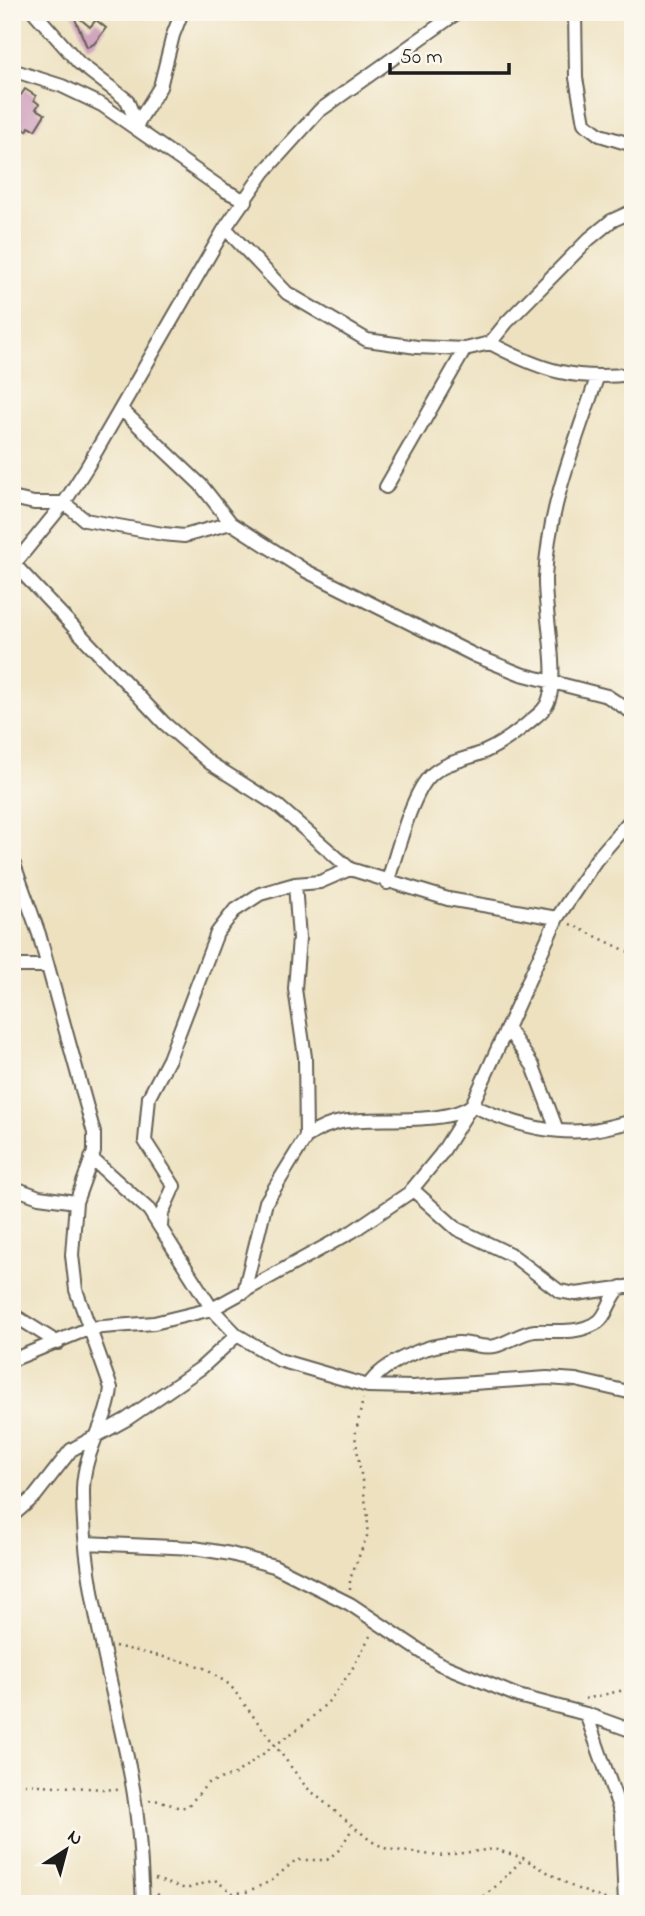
<svg xmlns="http://www.w3.org/2000/svg" width="645" height="1916" viewBox="0 0 645 1916" font-family="'Indie Flower',sans-serif">
  <style>
    .building { fill: #c995b7 }
    .lines { fill: none; stroke-linecap: round; stroke-linejoin: round }
    .minor-casing { stroke: #656155; stroke-width: 16 }
    .path { stroke: #656155; stroke-width: 2.5; stroke-dasharray: 2 5; stroke-linecap: butt }
    .minor { stroke: #fff; stroke-width: 12 }
  </style>
  <rect width="100%" height="100%" fill="#fbf7ec"/>
  <filter id="ink" filterUnits="userSpaceOnUse"><feTurbulence type="fractalNoise" baseFrequency=".0143" numOctaves="2"/><feDisplacementMap in="SourceGraphic" scale="14" xChannelSelector="R" yChannelSelector="G"/><feConvolveMatrix kernelMatrix="1 2 1 2 8 2 1 2 1" color-interpolation-filters="sRGB"/></filter>
  <filter id="wash" filterUnits="userSpaceOnUse"><feTurbulence type="fractalNoise" baseFrequency=".00686" numOctaves="4" result="noise"/><feDisplacementMap in="SourceGraphic" scale="28" xChannelSelector="R" yChannelSelector="G"/><feGaussianBlur stdDeviation="1.57" result="paint"/><feColorMatrix in="noise" values="0 0 0 0 0 0 0 0 0 0 0 0 0 0 0 0 0 1.4 0 .05"/><feComposite in="paint" operator="in"/></filter>
  <g filter="url(#wash)">
    <rect width="100%" height="100%" fill="#ede1c0"/>
    <g id="blocks">
      <path class="building" d="M 72,12 L 90,27 L 96,20 L 106,28 L 94,44 L 87,47 Z
        M 25,89 L 36,96 L 34,100 L 39,104 L 36,109 L 45,114 L 35,130 L 29,127 L 27,131 L 12,119 L 12,90 L 21,95 Z"/>
    </g>
  </g>
  <g filter="url(#ink)">
    <use href="#blocks" fill-opacity="0" stroke="#656155" stroke-width="2"/>
    <g class="lines">
      <defs>
        <path id="minor" d="M 34,12 L 79,63 L 127,100 L 138,127
          M 575,12 L 576,78 L 584,123 L 600,135 L 633,145
          M 12,70 L 62,86 L 102,105 L 224,190 L 246,201
          M 137,124 L 160,87 L 173,35 L 182,12
          M 225,228 L 287,293 L 367,340 L 417,347 L 465,349 L 490,343 C 542,371 574,381 633,374
          M 490,343 L 507,322 L 589,239 L 611,221 L 633,211
          M 122,410 L 201,485 L 231,523 L 306,571 L 476,656 L 521,674 L 607,696 L 633,713
          M 386,487 L 465,349
          M 12,498 L 34,503 L 64,503 L 85,520 L 163,534 L 184,536 L 231,523
          M 14,564 L 164,723 L 210,763 L 278,806 L 350,869 L 448,899 L 557,918
          M 12,567 L 64,503 L 87,467 L 225,228 L 264,172 L 319,111 L 458,12
          M 12,859 L 39,934 L 94,1133 L 94,1152 L 76,1202 L 72,1255 L 76,1290 L 111,1388 C 108,1423 84,1449 83,1489 C 82,1584 113,1684 131,1777 C 139,1819 141,1861 143,1904
          M 387,883 C 396,857 411,793 431,775 C 445,762 467,759 484,752 C 500,745 515,734 528,723 C 536,716 546,710 549,699 C 559,671 544,611 545,578 C 548,508 575,443 597,378
          M 12,966 L 48,966
          M 507,1028 L 533,1066 L 557,1130
          M 306,1137 C 317,1130 328,1124 341,1122 C 376,1116 446,1126 472,1105 C 507,1122 544,1134 584,1131 C 601,1130 616,1124 633,1122
          M 91,1158 L 149,1210 L 212,1309 L 237,1335 L 279,1360 L 368,1386 L 413,1387 L 547,1378 L 576,1380 L 633,1393
          M 12,1187 L 39,1197 L 76,1202
          M 412,1189 L 457,1229 L 512,1255 L 559,1291 L 576,1294 L 633,1286
          M 161,1226 L 162,1213 L 174,1186 L 145,1141 L 149,1097 L 169,1059 L 217,933 L 234,911 L 260,894 L 295,884 L 320,882 L 350,869
          M 244,1292 L 266,1202 L 306,1137 L 305,1057 L 295,989 L 299,938 L 295,884
          M 12,1314 L 58,1343
          M 12,1360 L 90,1328 L 154,1323 L 212,1309 L 353,1231 L 409,1193 L 441,1154 L 472,1105 L 557,918 L 596,860 L 633,817
          M 368,1386 C 384,1361 428,1344 457,1343 C 470,1342 482,1349 495,1346 C 508,1343 522,1332 535,1331 C 558,1330 576,1335 598,1322 C 608,1315 609,1298 621,1287
          M 12,1516 L 35,1496 L 71,1450 L 127,1419 L 201,1368 L 237,1335
          M 86,1543 L 194,1548 L 231,1554 L 274,1566 L 350,1604 L 440,1664 L 518,1696 L 586,1714 L 621,1813 L 625,1904
          M 586,1714 L 633,1731"/>
      </defs>
      <use href="#minor" class="minor-casing"/>
      <path class="path" d="M 570,924 L 633,954
        M 350,1590 L 350,1579 L 367,1536 L 368,1518 L 355,1436 L 363,1399
        M 115,1646 L 190,1663 L 204,1668 L 230,1685 L 306,1787 L 371,1841 L 387,1849 L 439,1856 L 494,1849 L 523,1858 L 573,1887 L 610,1901
        M 585,1699 L 633,1688
        M 25,1784 L 119,1790
        M 149,1800 L 161,1801 L 180,1808 L 188,1806 L 208,1783 L 235,1774 L 306,1723 L 330,1700 L 351,1671 L 370,1636
        M 155,1879 L 186,1889 L 215,1880 L 233,1893 L 246,1892 L 271,1881 L 296,1860 L 327,1860 L 340,1849 L 352,1829
        M 157,1894 L 172,1904
        M 472,1904 L 492,1890 L 522,1860"/>
      <use href="#minor" class="minor"/>
    </g>
  </g>
  <rect width="645" height="1916" fill="none" stroke="#fbf7ec" stroke-width="42"/>
  <g transform="translate(66 1850) rotate(36)" stroke="#fbf7ec" stroke-width="5" paint-order="stroke">
  <path d="M0-5L12 26L0 18L-12 26Z" fill="#1c1c1c"/>
  <text y="-10" font-size="19" font-weight="bold" text-anchor="middle" fill="#1c1c1c">N</text>
  </g>
  <path d="M390 63v10h119v-10" fill="none" stroke="#1c1c1c" stroke-width="3.5"/>
  <text x="400" y="63" font-size="21" fill="#1c1c1c" stroke="#fbf7ec" stroke-width="5" paint-order="stroke">50 m</text>
</svg>
